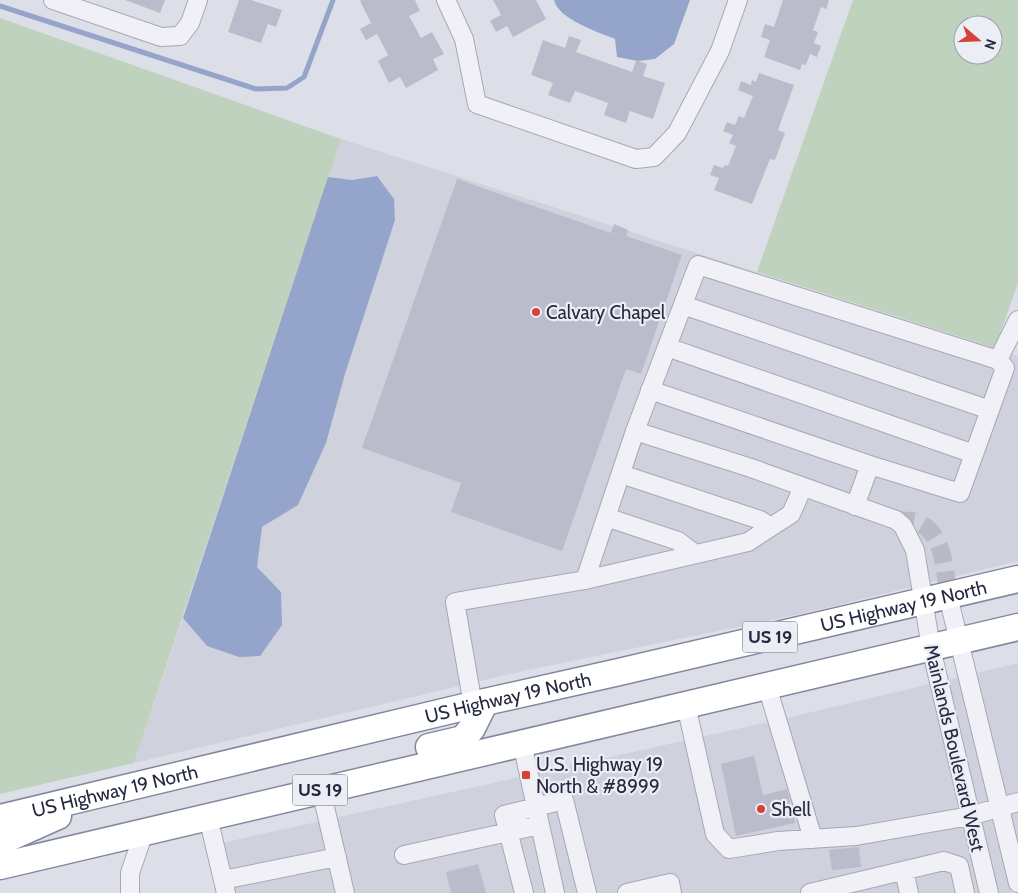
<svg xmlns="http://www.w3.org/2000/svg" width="1018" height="893" viewBox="0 0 1018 893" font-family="Cabin,sans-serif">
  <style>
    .built { fill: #cfd1dd }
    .green { fill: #bed2bd; fill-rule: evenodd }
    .water { fill: #95a4ca }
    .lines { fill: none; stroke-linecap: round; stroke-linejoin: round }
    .stream { stroke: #95a4ca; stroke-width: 5 }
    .building { fill: #babccb }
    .minor-tunnel { stroke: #b8bbc6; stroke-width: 18; stroke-dasharray: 18 9; stroke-linecap: butt }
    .minor-casing { stroke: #a6a8b5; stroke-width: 20 }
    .highway-casing { stroke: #83889f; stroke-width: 29 }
    .minor { stroke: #f0f0f6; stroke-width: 18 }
    .highway { stroke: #fff; stroke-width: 26 }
    .poi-dot { fill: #d64239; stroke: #eceef5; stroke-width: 2 }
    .labels { text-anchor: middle; stroke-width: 4.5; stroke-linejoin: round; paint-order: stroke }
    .shield { fill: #eceef5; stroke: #616476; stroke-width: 1 }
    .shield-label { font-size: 18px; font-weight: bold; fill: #25293f }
    .poi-label { font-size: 19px; fill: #25293f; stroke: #eceef5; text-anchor: start }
    .street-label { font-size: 19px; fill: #25293f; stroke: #eceef5 }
  </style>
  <rect width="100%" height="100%" fill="#dddfe8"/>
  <path class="built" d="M 341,139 L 1018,356 L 1018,561 L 805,613 L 523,671 L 134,763 L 183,618 L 207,646 L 281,592 L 257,567 L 262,527 L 298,505 L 326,443 L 345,374 L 377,176 L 352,180 L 328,177 Z
    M 1018,663 L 1018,843 L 977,673 Z
    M 959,677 L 1011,893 L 998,893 L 948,680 Z
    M 930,684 L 979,893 L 227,893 L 217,844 L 791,717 Z"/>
  <path class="green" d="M 853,0 L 1018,0 L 1018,283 L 995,348 L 757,272 ZM 963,25 L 993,25 L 993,55 L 963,55 Z
    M 0,18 L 341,139 L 134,763 L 0,794 Z"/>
  <path class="water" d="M 554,0 L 690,0 L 674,44 L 655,59 L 638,61 L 617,57 L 615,39 C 598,32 558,19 554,0 Z
    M 377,176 L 394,199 L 395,220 L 345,374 L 326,443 L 298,505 L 262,527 L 257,567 L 281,592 L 282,625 L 260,656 L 239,657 L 207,646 L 183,618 L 328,177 L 352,180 Z"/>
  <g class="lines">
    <path class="stream" d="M 0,6 L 256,89 L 287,88 L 304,77 L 333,0"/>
  </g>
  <path class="building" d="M 125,0 L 165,0 L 160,13 Z
    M 239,0 L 251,0 L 282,10 L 276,27 L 268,24 L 261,43 L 228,32 Z
    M 362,0 L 415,0 L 420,11 L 409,16 L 421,38 L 432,32 L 444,54 L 433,59 L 438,70 L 406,88 L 400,77 L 389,83 L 378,61 L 388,55 L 377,34 L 366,40 L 360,29 L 371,23 L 360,1 Z
    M 493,0 L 536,0 L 546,19 L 513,37 L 507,26 L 496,32 L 490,21 L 501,15 Z
    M 783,0 L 829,0 L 826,9 L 821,7 L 813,30 L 818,32 L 814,43 L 821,46 L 817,57 L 810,54 L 806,65 L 802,64 L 800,70 L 764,57 L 770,40 L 761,37 L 765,24 L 774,27 Z
    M 569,36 L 581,40 L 576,52 L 632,72 L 636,60 L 647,64 L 643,76 L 665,83 L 653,119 L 630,111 L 626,123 L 604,115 L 608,103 L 575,91 L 570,103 L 548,95 L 553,83 L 531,75 L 543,40 L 565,48 Z
    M 759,73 L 794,85 L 778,130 L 785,133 L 775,160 L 770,159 L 752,204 L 714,190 L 719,178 L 710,175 L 714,165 L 723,168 L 725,165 L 728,166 L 736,146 L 729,143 L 733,135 L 723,131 L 727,122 L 735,125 L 739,116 L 744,118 L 753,96 L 738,90 L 741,81 L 751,85 L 752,80 L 756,82 Z
    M 457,179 L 611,233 L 614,224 L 628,230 L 626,236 L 682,255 L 641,374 L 626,369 L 562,551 L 451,512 L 461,483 L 362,448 Z
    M 754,756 L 763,795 L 787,789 L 795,823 L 736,836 L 721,764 Z
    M 859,847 L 861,867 L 832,870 L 829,850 Z
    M 478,864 L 486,893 L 451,893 L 446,872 Z"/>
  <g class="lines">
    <path class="minor-tunnel" d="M 896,520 C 903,521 913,520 919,523 C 945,535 945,572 948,596"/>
    <defs>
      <path id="minor" d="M 53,0 L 161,37 L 180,36 L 190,23 L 198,0
        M 446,0 L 464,39 L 477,104 L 636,159 L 654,157 L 677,133 L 720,51 L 738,0
        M 683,305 L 990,410
        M 667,347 L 974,454
        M 650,390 L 870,465
        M 635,431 L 751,468 L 896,520 L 903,526 L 915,550 L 931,648 L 989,893
        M 621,474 L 760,520 L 771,527
        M 855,506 L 870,465 L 960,493 L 1005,368 L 998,360
        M 606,517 L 678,541 L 695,554
        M 585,580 L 748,542 L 791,514 L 803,487
        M 948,596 L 1018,883
        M 767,686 L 813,839
        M 473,705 L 455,602 L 585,580 L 635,431 L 698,265 L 998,360 L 1018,320
        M 686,705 L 715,834 L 729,849 L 778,841 L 856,836 L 970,816 L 1018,802
        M 522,743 L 555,893
        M 321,790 L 345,893
        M 208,817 L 226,893
        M 404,855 L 540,825
        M 904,871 L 909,893
        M 223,880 L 337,857
        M 130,893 L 130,873 L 144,832
        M 524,893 L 504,815 L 564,800 L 587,893
        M 627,893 L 670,883 L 672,893
        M 810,893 L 944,861 L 959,866 L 965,893"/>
      <g id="highway">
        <path d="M 429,747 L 463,739 L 472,728 L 485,702"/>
        <path id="s1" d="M 0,818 L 485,702 L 619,672 L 1018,579"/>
        <path d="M 0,842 L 58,816"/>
        <path d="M 0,866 L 1018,627"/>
      </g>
    </defs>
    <use href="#minor" class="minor-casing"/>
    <use href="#highway" class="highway-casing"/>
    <use href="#minor" class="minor"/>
    <use href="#highway" class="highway"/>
  </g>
  <g class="poi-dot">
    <circle cx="536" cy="312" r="5"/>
    <rect x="521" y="770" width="10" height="10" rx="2.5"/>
    <circle cx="761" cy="809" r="5"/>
  </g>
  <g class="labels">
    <g class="shield">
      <rect x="742.5" y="621.5" width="55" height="31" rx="4"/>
      <rect x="292.5" y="774.5" width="55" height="31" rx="4"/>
    </g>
    <g class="shield-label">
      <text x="770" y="643">US 19</text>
      <text x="320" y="796">US 19</text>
    </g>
    <g class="poi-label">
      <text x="546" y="319">Calvary Chapel</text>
      <text x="536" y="771">U.S. Highway 19<tspan x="536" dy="22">North &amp; #8999</tspan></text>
      <text x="771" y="816">Shell</text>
    </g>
    <g class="street-label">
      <text dy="7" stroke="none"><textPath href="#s1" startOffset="928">US Highway 19 North</textPath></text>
      <text dy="7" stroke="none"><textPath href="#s1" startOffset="522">US Highway 19 North</textPath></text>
      <text transform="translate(955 748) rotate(77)" y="7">Mainlands Boulevard West</text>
      <text dy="7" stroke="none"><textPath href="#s1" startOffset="118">US Highway 19 North</textPath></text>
    </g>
  </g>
  <g transform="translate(978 40) rotate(109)"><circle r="24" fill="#eceef5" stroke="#9c9fac"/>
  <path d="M0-4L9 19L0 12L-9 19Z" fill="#d64239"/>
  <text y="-8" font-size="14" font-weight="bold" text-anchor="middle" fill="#25293f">N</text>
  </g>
</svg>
